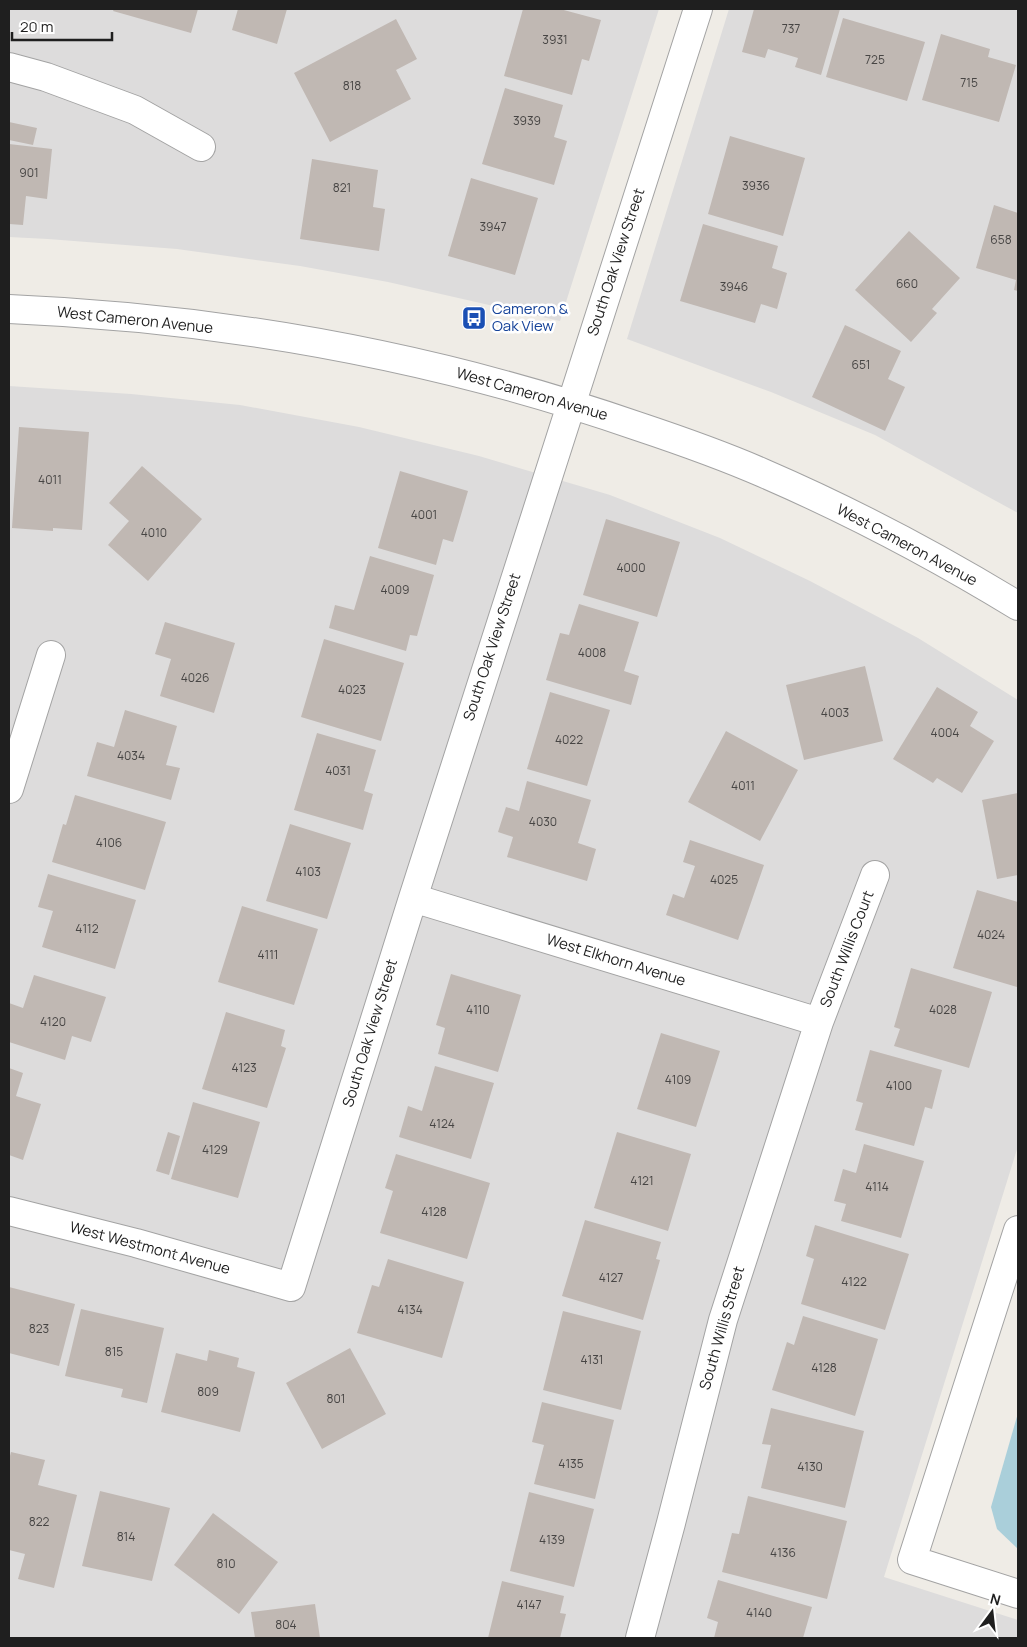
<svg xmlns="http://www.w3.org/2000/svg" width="1027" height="1647" viewBox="0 0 1027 1647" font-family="Manrope,sans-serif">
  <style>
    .residential { fill: #dddcdc }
    .water { fill: #aacfda }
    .building { fill: #c0b8b3 }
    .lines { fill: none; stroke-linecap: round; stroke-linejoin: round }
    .minor-casing { stroke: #a3a3a3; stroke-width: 30 }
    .minor { stroke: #fff; stroke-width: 28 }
    .labels { text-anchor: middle; stroke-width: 5; stroke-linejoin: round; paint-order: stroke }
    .number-label { font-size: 12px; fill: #474544 }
    .street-label { font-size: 15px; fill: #1f1f1f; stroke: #fff }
    .transit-label { font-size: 15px; fill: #164399; stroke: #fff; text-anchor: start }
  </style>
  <rect width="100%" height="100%" fill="#efece6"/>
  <path class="residential" d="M 9,9 L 659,9 L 560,321 L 388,282 L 300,266 L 177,249 L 48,239 L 9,237 Z
    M 729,9 L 1018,9 L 1018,513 L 875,435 L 771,392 L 627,339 Z
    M 9,386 L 131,394 L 240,405 L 359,427 L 479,456 L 610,495 L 720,538 L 810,581 L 918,638 L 1018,700 L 1018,1146 L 884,1577 L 1018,1620 L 1018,1638 L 9,1638 Z"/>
  <path class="water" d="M 1018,1413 L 1018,1549 L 997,1529 L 991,1507 Z"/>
  <path class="building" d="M 114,9 L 198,9 L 191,33 L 113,11 Z
    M 238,9 L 287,9 L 277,44 L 232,30 Z
    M 523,9 L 560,9 L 601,20 L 589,61 L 582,59 L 572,95 L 504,76 Z
    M 754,9 L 840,9 L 821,75 L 795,67 L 798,58 L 768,49 L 765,58 L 742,52 Z
    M 843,18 L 925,42 L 907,101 L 826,77 Z
    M 396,19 L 417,59 L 396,70 L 411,99 L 330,142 L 294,73 Z
    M 941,34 L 990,49 L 988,57 L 1016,65 L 999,122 L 922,100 Z
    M 505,88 L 563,105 L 554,137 L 567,141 L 554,185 L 482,164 Z
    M 9,122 L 37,128 L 33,145 L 9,140 Z
    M 730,136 L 805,158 L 783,236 L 708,214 Z
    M 9,144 L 52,149 L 47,199 L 26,196 L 23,225 L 9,224 Z
    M 312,159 L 378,170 L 373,207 L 385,209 L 379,251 L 300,239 Z
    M 471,178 L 538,198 L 515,275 L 448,256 Z
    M 994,205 L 1018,213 L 1018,291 L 1014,290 L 1016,280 L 976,268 Z
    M 703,224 L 778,246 L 772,268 L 787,273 L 777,309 L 761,304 L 755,323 L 680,301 Z
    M 909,231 L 960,278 L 932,309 L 937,313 L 911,342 L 855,290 Z
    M 845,325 L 901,351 L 888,379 L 905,387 L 885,431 L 812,397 Z
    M 19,427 L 89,432 L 82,530 L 53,528 L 53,531 L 12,528 Z
    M 142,466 L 202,519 L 148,581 L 108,545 L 129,521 L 109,503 Z
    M 400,471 L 468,491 L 453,542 L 443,539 L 436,565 L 378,548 Z
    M 606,519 L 680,542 L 657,617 L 583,595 Z
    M 370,556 L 434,575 L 417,636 L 410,635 L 406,651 L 329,628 L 335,605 L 354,610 Z
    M 579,604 L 639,622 L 624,671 L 639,676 L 631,705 L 546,680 L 560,633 L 569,635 Z
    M 165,622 L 235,643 L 214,713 L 160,696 L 171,659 L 155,654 Z
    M 324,639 L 404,663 L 381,741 L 301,717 Z
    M 865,666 L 883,741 L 804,760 L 786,685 Z
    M 937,687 L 978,712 L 970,726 L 994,741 L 962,793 L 937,778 L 933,783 L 893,759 Z
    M 550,692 L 610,710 L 587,786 L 527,769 Z
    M 125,710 L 177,726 L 166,765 L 180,768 L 171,800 L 87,776 L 97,742 L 114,747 Z
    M 726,731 L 798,770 L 760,841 L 688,802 Z
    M 317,733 L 376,750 L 364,791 L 373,794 L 363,830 L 294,810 Z
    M 527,781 L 591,800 L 578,843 L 596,849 L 587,881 L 507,857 L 513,837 L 498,832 L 506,807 L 519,811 Z
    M 1018,793 L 1018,875 L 997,879 L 982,800 Z
    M 75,795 L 166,822 L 145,890 L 52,862 L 63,824 L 66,825 Z
    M 290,824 L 351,843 L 327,919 L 266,901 Z
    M 690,840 L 764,865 L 738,940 L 666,915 L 673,894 L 684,898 L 695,866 L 683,862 Z
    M 48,874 L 136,900 L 115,969 L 42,947 L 53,911 L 38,907 Z
    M 977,890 L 1018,902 L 1017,987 L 953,968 Z
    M 242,906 L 318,929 L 294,1005 L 218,982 Z
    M 911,968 L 992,992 L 969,1068 L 894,1046 L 900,1029 L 894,1027 Z
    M 451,974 L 521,995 L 498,1072 L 438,1054 L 445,1028 L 436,1025 Z
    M 34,975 L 106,997 L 91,1042 L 72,1036 L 65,1060 L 9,1042 L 9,1003 L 23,1008 Z
    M 226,1012 L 285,1030 L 281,1046 L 286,1048 L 267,1108 L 202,1089 Z
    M 661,1033 L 720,1051 L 696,1127 L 637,1109 Z
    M 870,1050 L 942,1070 L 932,1109 L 925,1107 L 914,1146 L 855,1130 L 863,1103 L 856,1101 Z
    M 435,1066 L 494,1083 L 471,1159 L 399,1137 L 408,1106 L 422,1111 Z
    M 9,1068 L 23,1073 L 16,1096 L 41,1104 L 23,1160 L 9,1155 Z
    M 193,1102 L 260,1122 L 238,1198 L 171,1179 Z
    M 168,1132 L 180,1136 L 169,1175 L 156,1171 Z
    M 617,1132 L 691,1154 L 668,1231 L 594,1208 Z
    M 864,1144 L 924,1161 L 901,1238 L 841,1221 L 846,1204 L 834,1201 L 843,1169 L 856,1173 Z
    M 396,1154 L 490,1183 L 467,1259 L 380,1233 L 393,1191 L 385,1188 Z
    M 585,1220 L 661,1242 L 656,1259 L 660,1260 L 643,1320 L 562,1296 Z
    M 815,1225 L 909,1254 L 885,1330 L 801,1304 L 814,1259 L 806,1256 Z
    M 388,1259 L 464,1282 L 442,1358 L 357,1333 L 372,1285 L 379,1287 Z
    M 9,1287 L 75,1304 L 59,1366 L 9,1353 Z
    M 81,1309 L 164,1328 L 147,1403 L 121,1397 L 123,1389 L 65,1376 Z
    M 563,1311 L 641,1331 L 621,1410 L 543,1390 Z
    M 803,1316 L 878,1339 L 855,1416 L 772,1390 L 787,1342 L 794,1345 Z
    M 350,1348 L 386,1414 L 322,1449 L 286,1383 Z
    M 209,1350 L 239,1358 L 237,1367 L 255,1372 L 240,1432 L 161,1412 L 176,1353 L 207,1361 Z
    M 542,1402 L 614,1420 L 595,1499 L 534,1484 L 544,1445 L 532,1442 Z
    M 771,1408 L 864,1431 L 845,1508 L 761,1488 L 771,1445 L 762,1444 Z
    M 11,1452 L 45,1460 L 38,1485 L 77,1495 L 54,1588 L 18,1579 L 25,1554 L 9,1550 L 9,1460 Z
    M 100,1491 L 170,1508 L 152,1581 L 82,1566 Z
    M 529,1492 L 594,1509 L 574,1587 L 510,1571 Z
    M 748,1496 L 847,1521 L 827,1599 L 722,1572 L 732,1533 L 739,1534 Z
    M 213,1513 L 278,1562 L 239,1614 L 174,1565 Z
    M 718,1580 L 812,1607 L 803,1638 L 714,1638 L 718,1622 L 707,1618 Z
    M 502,1581 L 564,1596 L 560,1613 L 566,1614 L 560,1638 L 488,1638 Z
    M 315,1604 L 320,1638 L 255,1638 L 251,1612 Z"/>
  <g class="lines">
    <defs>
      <path id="minor" d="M 9,67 L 46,77 L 135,110 L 201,147
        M 9,309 C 222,318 435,356 637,426 C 679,440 722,455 763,473 C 851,511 936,556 1018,606
        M 9,789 L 51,655
        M 413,898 L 819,1022
        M 9,1211 L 136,1243 L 291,1287 L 413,898 L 698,9
        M 1018,1230 L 912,1560 L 1018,1594
        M 640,1638 L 671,1523 L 723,1320 L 819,1022 L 875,875"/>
    </defs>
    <use href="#minor" class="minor-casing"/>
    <use href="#minor" class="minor"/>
  </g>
  <defs>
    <symbol id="bus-square" viewBox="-11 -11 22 22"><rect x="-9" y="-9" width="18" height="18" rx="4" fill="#1a4fb4" stroke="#fff"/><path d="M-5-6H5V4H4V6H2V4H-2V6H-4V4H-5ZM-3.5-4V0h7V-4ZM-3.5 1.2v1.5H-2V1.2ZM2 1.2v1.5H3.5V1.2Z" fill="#fff"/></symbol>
  </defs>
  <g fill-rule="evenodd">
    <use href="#bus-square" x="460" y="304" width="28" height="28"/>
  </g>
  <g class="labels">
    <g class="number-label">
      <text x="791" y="33">737</text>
      <text x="555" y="44">3931</text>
      <text x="875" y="64">725</text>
      <text x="969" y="87">715</text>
      <text x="352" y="90">818</text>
      <text x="527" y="125">3939</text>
      <text x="29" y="177">901</text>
      <text x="756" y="190">3936</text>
      <text x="342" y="192">821</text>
      <text x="493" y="231">3947</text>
      <text x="1001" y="244">658</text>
      <text x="907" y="288">660</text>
      <text x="734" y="291">3946</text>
      <text x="861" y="369">651</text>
      <text x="50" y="484">4011</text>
      <text x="424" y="519">4001</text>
      <text x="154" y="537">4010</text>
      <text x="631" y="572">4000</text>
      <text x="395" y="594">4009</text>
      <text x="592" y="657">4008</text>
      <text x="195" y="682">4026</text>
      <text x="352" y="694">4023</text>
      <text x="835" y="717">4003</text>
      <text x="945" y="737">4004</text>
      <text x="569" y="744">4022</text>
      <text x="131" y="760">4034</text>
      <text x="338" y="775">4031</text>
      <text x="743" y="790">4011</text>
      <text x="543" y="826">4030</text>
      <text x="109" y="847">4106</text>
      <text x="308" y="876">4103</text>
      <text x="724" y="884">4025</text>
      <text x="87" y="933">4112</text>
      <text x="991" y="939">4024</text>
      <text x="268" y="959">4111</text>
      <text x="478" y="1014">4110</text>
      <text x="943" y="1014">4028</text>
      <text x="53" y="1026">4120</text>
      <text x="244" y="1072">4123</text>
      <text x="678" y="1084">4109</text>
      <text x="899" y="1090">4100</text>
      <text x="442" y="1128">4124</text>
      <text x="215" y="1154">4129</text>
      <text x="642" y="1185">4121</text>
      <text x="877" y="1191">4114</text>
      <text x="434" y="1216">4128</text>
      <text x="611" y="1282">4127</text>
      <text x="854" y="1286">4122</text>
      <text x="410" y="1314">4134</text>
      <text x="39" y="1333">823</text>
      <text x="114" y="1356">815</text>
      <text x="592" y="1364">4131</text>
      <text x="824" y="1372">4128</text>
      <text x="208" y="1396">809</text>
      <text x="336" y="1403">801</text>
      <text x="571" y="1468">4135</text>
      <text x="810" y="1471">4130</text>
      <text x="39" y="1526">822</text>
      <text x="126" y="1541">814</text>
      <text x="552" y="1544">4139</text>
      <text x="783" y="1557">4136</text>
      <text x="226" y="1568">810</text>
      <text x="529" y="1609">4147</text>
      <text x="759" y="1617">4140</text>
      <text x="286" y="1629">804</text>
    </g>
    <g class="street-label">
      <text transform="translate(616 262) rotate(-72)" y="5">South Oak View Street</text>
      <text transform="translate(135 320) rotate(6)" y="5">West Cameron Avenue</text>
      <text transform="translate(532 394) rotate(16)" y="5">West Cameron Avenue</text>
      <text transform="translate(907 545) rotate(28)" y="5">West Cameron Avenue</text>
      <text transform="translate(492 647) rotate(-72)" y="5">South Oak View Street</text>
      <text transform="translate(847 949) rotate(-69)" y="5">South Willis Court</text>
      <text transform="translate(616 960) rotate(17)" y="5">West Elkhorn Avenue</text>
      <text transform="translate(370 1033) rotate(-73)" y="5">South Oak View Street</text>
      <text transform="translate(150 1248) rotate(15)" y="5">West Westmont Avenue</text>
      <text transform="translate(722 1328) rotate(-74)" y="5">South Willis Street</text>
    </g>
    <g class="transit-label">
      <text x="492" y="314">Cameron &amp;<tspan x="492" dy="17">Oak View</tspan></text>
    </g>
  </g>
  <rect width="1027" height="1647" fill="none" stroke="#1f1f1f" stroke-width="20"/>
  <g transform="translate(992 1612) rotate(15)" stroke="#ffffff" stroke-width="4" paint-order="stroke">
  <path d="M0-4L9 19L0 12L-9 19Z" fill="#1f1f1f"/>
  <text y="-8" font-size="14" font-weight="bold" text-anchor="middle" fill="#1f1f1f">N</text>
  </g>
  <path d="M12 32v8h100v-8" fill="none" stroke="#1f1f1f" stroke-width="2.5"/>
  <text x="20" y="32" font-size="15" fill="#1f1f1f" stroke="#ffffff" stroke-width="4" paint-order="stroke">20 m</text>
</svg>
